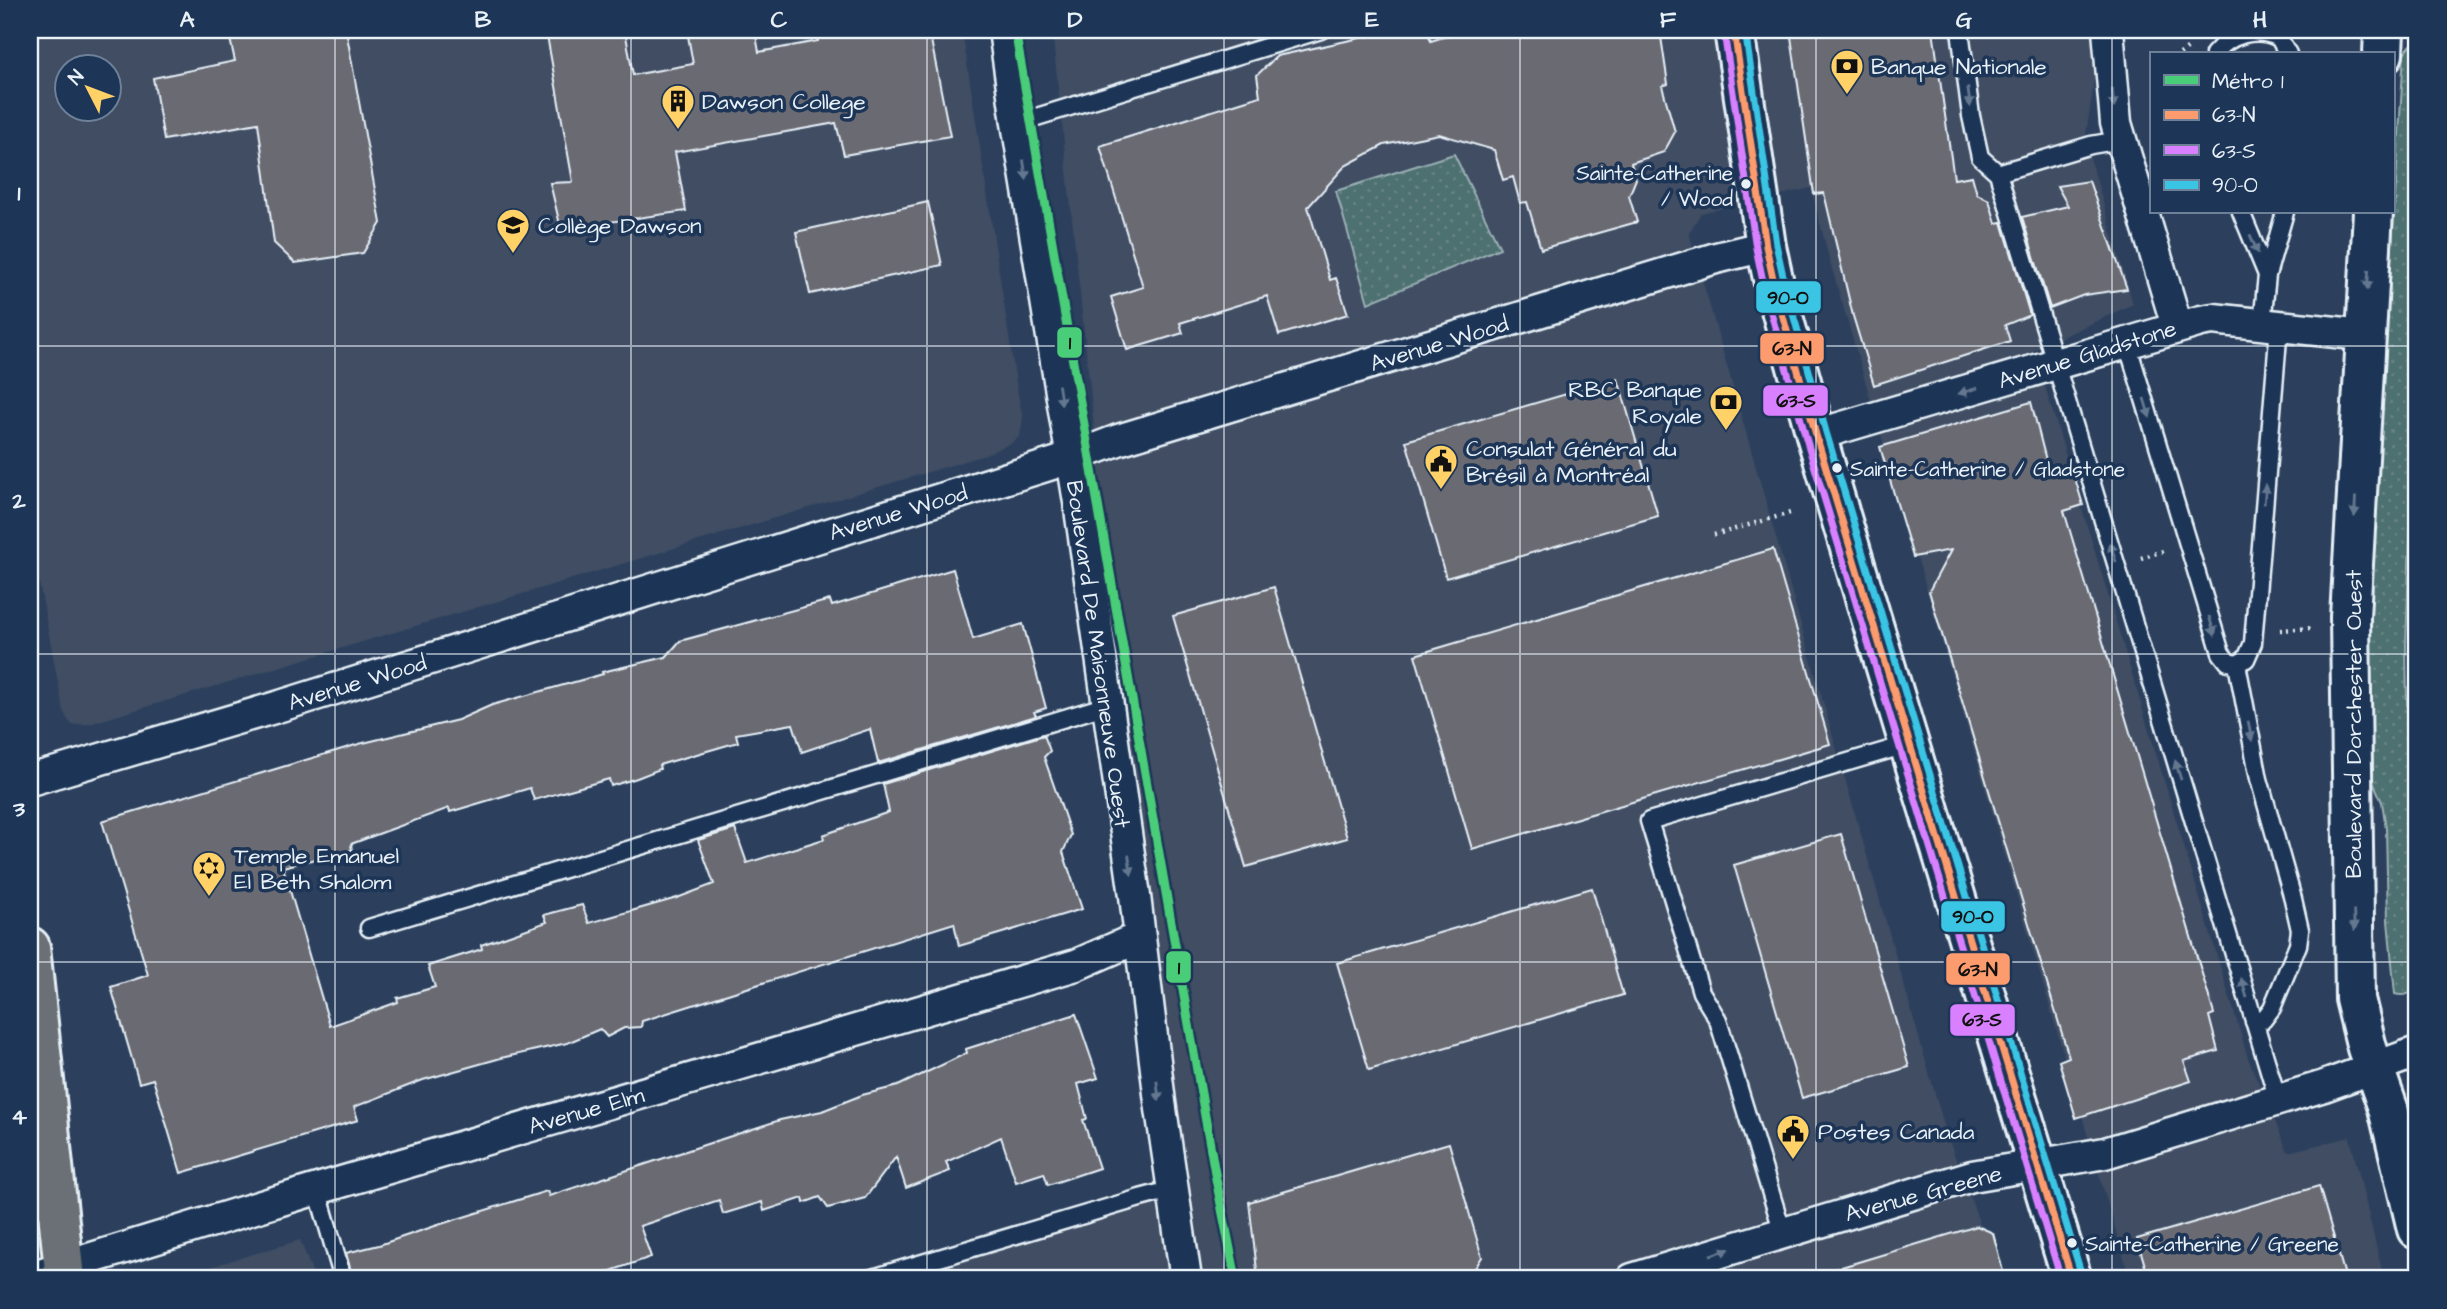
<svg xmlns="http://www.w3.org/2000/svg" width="2447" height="1309" viewBox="0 0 2447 1309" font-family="'Architects Daughter',sans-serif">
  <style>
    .built { fill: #3f4d64; fill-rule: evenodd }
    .grass { fill: url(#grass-dots); stroke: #9ab0b4; stroke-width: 2 }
    .building { fill: #6a6a73; stroke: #e8f1f8; stroke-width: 2 }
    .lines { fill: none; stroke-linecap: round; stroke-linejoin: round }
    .lane-casing { stroke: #e8f1f8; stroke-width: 21 }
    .street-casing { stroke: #e8f1f8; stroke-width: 35 }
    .secondary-casing { stroke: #e8f1f8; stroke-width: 44 }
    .primary-casing { stroke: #e8f1f8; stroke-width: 44 }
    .path { stroke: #e8f1f8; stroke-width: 4.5; stroke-dasharray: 2 5; stroke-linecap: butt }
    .lane { stroke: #1d3557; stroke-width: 16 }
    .street { stroke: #1d3557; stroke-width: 30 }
    .secondary { stroke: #1d3557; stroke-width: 38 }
    .primary { stroke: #6a7074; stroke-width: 38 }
    .bus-1-casing { stroke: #1d3557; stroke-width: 12 }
    .bus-2-casing { stroke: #1d3557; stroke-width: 12 }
    .bus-3-casing { stroke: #1d3557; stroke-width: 12 }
    .bus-1 { stroke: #fc9b6d; stroke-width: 7 }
    .bus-2 { stroke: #d880ff; stroke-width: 7 }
    .bus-3 { stroke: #3ac5e4; stroke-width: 7 }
    .metro-1-casing { stroke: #1d3557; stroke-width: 14 }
    .metro-1 { stroke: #49cd78; stroke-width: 9 }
    .oneway { fill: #64778f }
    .grid { fill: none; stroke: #e8f1f8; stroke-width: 2; stroke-opacity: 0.55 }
    .bus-dot { fill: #e8f1f8; stroke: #1d3557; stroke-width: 2.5 }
    .labels { text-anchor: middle; stroke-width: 7; stroke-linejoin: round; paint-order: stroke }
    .bus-label { font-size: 21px; fill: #e8f1f8; stroke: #1d3557; text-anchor: start }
    .poi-label { font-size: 23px; fill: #e8f1f8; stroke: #1d3557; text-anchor: start }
    .street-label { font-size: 23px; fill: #e8f1f8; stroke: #1d3557 }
    .line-badge { stroke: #1d3557; stroke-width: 2.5 }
    .pale-badge-label { font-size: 19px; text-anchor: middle; font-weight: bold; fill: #111 }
    .neatline { fill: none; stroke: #e8f1f8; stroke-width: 2.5 }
    .grid-label { font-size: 23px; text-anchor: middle; font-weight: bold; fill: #e8f1f8 }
  </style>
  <defs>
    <pattern id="grass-dots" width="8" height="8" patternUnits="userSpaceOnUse" patternTransform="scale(1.75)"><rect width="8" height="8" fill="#4d6f70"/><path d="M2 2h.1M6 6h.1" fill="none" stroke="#678485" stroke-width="1.8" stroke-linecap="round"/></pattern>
  </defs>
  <rect width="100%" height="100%" fill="#2c405d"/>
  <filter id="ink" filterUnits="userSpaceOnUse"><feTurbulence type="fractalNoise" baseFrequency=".0143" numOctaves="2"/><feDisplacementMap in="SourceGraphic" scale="14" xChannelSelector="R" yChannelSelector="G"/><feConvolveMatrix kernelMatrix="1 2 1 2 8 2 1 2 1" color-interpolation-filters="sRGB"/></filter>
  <g filter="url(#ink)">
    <path class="built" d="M 30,30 L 962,30 L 1017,389 L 1023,418 L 1020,436 L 1013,442 L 985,455 L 89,724 L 72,725 L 66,717 L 63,709 L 30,534 ZM 66,66 L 108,66 L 108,108 L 66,108 Z
      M 1052,30 L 2102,30 L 2085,141 L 2133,304 L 2034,350 L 2248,1058 L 2288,1152 L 2350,1137 L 2384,1279 L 2130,1279 L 1830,262 L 1811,188 L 1701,213 L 1689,233 L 1946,1132 L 2000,1279 L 892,1279 L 1175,1195 L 1160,1102 L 1100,482 Z
      M 300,1240 L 315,1279 L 170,1279 Z"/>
    <path class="grass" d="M 2411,45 L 2417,46 L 2417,439 L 2410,539 L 2406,645 L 2411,921 L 2415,988 C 2411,995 2402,996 2395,994 L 2388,921 L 2386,828 L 2382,802 L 2371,777 L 2369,681 L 2371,586 L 2404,53 Z
      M 1454,154 L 1500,248 L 1368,303 L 1336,191 Z"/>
    <path class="building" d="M 228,30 L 346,30 L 381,223 L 363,253 L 295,263 L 274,243 L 258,123 L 164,140 L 153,78 L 235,61 Z
      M 546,30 L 625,30 L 633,75 L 693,64 L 687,30 L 755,30 L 759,52 L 818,41 L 816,30 L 929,30 L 950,136 L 844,155 L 836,123 L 675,152 L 686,211 L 561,229 L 550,183 L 573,182 Z
      M 1397,30 L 1427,30 L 1431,41 L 1465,30 L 1660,30 L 1668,84 L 1662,86 L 1675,132 L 1664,152 L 1631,163 L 1636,179 L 1629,196 L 1637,222 L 1541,249 L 1527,202 L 1520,203 L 1513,177 L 1503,180 L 1494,150 L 1439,134 L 1384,145 L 1345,166 L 1308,207 L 1330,280 L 1336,278 L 1348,314 L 1279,335 L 1267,296 L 1180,323 L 1183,333 L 1127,350 L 1111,297 L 1143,287 L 1100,146 L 1260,96 L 1257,75 L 1277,56 Z
      M 1790,30 L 1933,30 L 1954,179 L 1972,176 L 1977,194 L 1989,200 L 1996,223 L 2002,222 L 2030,315 L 2005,325 L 2010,341 L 1874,385 L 1853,316 L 1824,193 L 1814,194 Z
      M 2089,181 L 2127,289 L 2084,295 L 2050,308 L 2022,217 L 2068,206 L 2057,186 Z
      M 928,202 L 942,265 L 810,294 L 796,232 Z
      M 1618,379 L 1658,516 L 1446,578 L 1406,441 Z
      M 2031,402 L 2049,472 L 2071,465 L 2083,505 L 2064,511 L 2214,1014 L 2209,1016 L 2218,1051 L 2184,1061 L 2191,1081 L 2076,1118 L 2059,1061 L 2069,1057 L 1929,591 L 1951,550 L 1913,557 L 1880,447 Z
      M 1773,549 L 1830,744 L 1472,849 L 1415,655 Z
      M 953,569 L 973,639 L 1023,624 L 1046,708 L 1034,712 L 1036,716 L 878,763 L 870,729 L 802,752 L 793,724 L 736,734 L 738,742 L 659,765 L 660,769 L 637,778 L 611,786 L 609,779 L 534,800 L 530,788 L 450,812 L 449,808 L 351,844 L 352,850 L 283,867 L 330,1026 L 398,1002 L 397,998 L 435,987 L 428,966 L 482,949 L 481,945 L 547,922 L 544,915 L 582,905 L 589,923 L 677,898 L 714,884 L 698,840 L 735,829 L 747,863 L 824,839 L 823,835 L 889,812 L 883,784 L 1044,735 L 1050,751 L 1044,757 L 1071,835 L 1063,852 L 1082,909 L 959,946 L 954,923 L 642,1021 L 641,1027 L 624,1028 L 607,1037 L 600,1029 L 567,1043 L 501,1058 L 423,1080 L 354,1107 L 358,1120 L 181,1173 L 153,1079 L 139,1083 L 111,987 L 148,975 L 102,821 L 359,744 L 458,720 L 492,705 L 603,674 L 602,672 L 666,657 L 680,641 L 830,600 L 832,606 Z
      M 1274,587 L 1347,838 L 1246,867 L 1173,616 Z
      M 1841,834 L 1909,1067 L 1802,1098 L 1734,865 Z
      M 1592,888 L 1623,995 L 1369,1070 L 1337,963 Z
      M 1076,1014 L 1098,1078 L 1078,1084 L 1087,1119 L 1083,1120 L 1099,1168 L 1048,1185 L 1044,1173 L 1016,1182 L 1001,1137 L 946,1162 L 950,1171 L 906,1188 L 896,1157 L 865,1198 L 828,1208 L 820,1197 L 804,1203 L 803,1198 L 764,1211 L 762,1202 L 723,1214 L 719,1200 L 640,1226 L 651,1257 L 588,1279 L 353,1279 L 346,1253 L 379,1245 L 438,1225 L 547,1191 L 549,1196 L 780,1120 L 822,1111 L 862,1095 L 898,1086 L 967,1053 L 966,1049 Z
      M 1449,1143 L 1482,1257 L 1474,1270 L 1442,1279 L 1258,1279 L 1249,1202 Z
      M 2319,1186 L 2346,1279 L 2149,1279 L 2137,1239 Z
      M 1977,1226 L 1993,1233 L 2005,1279 L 1826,1279 L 1825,1272 Z"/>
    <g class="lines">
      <defs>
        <path id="lane" d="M 1960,30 L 1971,116 L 1980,157 L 1998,173 L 2278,1100
          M 2214,54 C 2229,35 2256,26 2279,38 L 2288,54
          M 1017,123 L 1321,30
          M 1998,173 L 2091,145 L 2120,140
          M 2241,212 L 2267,275
          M 2262,324 L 2267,275 L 2285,212
          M 2127,343 L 2221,653 L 2228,662 L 2237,664 L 2246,659 L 2253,643 L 2279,326
          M 2237,664 L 2259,779 L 2293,899 L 2300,930 L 2298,945 L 2272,1008 L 2263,1020 L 2254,1022
          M 369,928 L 1108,705
          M 317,1189 L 343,1279
          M 1783,1233 L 1718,1020 L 1701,992 L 1649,821 L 1909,744
          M 869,1279 L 1140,1198 L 1174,1189"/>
        <path id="street" d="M 1004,30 L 1017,123 L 1079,502 L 1135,896 L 1160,1102 L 1186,1279
          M 2108,30 L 2116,123 L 2177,326
          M 1816,435 L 2201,321 L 2213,319 L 2364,335
          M 30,780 L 277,707 L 1071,458 L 1118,440 L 1716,258 L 1766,246
          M 30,1277 L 304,1193 L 1076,965 L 1140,937
          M 1632,1279 L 1972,1176 L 2105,1153 L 2324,1086 L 2417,1052"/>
        <path id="secondary" d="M 1734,30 L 1766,246 L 1775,288 L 1816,435 L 1909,744 L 2072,1279
          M 2383,54 L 2384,30
          M 2373,212 L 2350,617 L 2355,999 L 2367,1048 L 2388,1108 L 2417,1229"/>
        <path id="primary" d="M 30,947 L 65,1279"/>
      </defs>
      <use href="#lane" class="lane-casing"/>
      <use href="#street" class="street-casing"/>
      <use href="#secondary" class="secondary-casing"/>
      <use href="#primary" class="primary-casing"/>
      <path class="path" d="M 2180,54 L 2190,47
        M 1714,535 L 1790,513
        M 2141,558 L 2163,551
        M 2280,630 L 2314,628"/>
      <use href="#lane" class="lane"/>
      <use href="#street" class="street"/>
      <use href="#secondary" class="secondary"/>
      <use href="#primary" class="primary"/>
      <defs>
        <path id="bus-1" d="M 1734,30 L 1766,246 L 1775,288 L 1816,435 L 2072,1279"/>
        <path id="bus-2" d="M 1724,32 L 1756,248 L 1765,291 L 1806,438 L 2061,1279"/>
        <path id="bus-3" d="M 1745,30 L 1776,244 L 1785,285 L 1826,432 L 2082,1276"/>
      </defs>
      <use href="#bus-1" class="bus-1-casing"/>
      <use href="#bus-2" class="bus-2-casing"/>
      <use href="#bus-3" class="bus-3-casing"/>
      <use href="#bus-1" class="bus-1"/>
      <use href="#bus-2" class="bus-2"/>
      <use href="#bus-3" class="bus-3"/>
      <defs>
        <path id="metro-1" d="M 1015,30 L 1216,1179 L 1236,1279"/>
      </defs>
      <use href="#metro-1" class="metro-1-casing"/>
      <use href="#metro-1" class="metro-1"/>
    </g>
    <defs><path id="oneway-solid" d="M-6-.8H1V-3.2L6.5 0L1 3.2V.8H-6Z" transform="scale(1.75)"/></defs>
    <g class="oneway">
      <use href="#oneway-solid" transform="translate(1969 97) rotate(82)"/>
      <use href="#oneway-solid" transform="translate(2113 98) rotate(85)"/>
      <use href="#oneway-solid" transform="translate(1025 170) rotate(81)"/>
      <use href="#oneway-solid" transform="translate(2254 244) rotate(67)"/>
      <use href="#oneway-solid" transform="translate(2368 280) rotate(94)"/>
      <use href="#oneway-solid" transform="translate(1968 391) rotate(163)"/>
      <use href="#oneway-solid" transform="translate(1060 395) rotate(81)"/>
      <use href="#oneway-solid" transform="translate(2147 408) rotate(73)"/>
      <use href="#oneway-solid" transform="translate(2265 494) rotate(-85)"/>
      <use href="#oneway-solid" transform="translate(2355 507) rotate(93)"/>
      <use href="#oneway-solid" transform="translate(2113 552) rotate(-107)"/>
      <use href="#oneway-solid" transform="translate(2212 626) rotate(73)"/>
      <use href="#oneway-solid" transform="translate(2250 731) rotate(79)"/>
      <use href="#oneway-solid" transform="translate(2178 770) rotate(-107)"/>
      <use href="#oneway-solid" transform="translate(1130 865) rotate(82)"/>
      <use href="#oneway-solid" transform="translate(2354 921) rotate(88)"/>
      <use href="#oneway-solid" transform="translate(2244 988) rotate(-107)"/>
      <use href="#oneway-solid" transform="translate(1158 1091) rotate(83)"/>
      <use href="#oneway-solid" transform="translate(1720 1252) rotate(-17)"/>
    </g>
  </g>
  <path class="grid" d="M 335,30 L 335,1279M 631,30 L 631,1279M 927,30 L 927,1279M 1224,30 L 1224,1279M 1520,30 L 1520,1279M 1816,30 L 1816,1279M 2112,30 L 2112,1279M 30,346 L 2417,346M 30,654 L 2417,654M 30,962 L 2417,962"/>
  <defs>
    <symbol id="bank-pin" viewBox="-11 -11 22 30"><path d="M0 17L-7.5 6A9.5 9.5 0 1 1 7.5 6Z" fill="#ffd166" stroke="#1d3557"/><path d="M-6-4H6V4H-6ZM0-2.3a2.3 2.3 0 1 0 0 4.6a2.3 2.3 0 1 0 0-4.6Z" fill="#111"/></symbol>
    <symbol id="building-pin" viewBox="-11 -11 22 30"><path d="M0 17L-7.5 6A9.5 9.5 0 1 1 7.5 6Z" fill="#ffd166" stroke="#1d3557"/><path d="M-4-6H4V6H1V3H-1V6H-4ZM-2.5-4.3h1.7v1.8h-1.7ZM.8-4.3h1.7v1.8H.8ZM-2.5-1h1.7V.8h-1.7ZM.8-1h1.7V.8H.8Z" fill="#111"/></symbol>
    <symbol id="university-pin" viewBox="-11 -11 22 30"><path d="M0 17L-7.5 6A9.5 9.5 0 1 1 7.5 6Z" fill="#ffd166" stroke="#1d3557"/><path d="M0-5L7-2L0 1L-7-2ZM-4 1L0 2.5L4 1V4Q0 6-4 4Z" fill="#111"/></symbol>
    <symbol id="civic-pin" viewBox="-11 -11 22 30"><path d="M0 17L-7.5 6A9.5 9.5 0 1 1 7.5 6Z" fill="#ffd166" stroke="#1d3557"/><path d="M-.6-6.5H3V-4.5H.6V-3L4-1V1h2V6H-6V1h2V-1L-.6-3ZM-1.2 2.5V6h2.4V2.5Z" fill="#111"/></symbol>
    <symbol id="synagogue-pin" viewBox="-11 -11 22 30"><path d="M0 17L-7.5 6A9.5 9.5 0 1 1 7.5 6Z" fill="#ffd166" stroke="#1d3557"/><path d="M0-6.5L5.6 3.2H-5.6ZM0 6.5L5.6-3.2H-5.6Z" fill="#111"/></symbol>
  </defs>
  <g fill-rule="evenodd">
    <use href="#bank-pin" x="1828" y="47" width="38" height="52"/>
    <use href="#building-pin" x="659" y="82" width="38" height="52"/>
    <use href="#university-pin" x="494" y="206" width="38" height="52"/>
    <use href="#bank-pin" x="1707" y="383" width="38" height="52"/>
    <use href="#civic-pin" x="1422" y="442" width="38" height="52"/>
    <use href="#synagogue-pin" x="190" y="849" width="38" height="52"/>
    <use href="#civic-pin" x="1774" y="1112" width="38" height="52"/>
  </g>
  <g class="bus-dot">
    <circle cx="1746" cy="184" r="6"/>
    <circle cx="1837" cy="468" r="6"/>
    <circle cx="2072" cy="1243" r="6"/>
  </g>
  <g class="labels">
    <g class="bus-label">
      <text x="1733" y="180" text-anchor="end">Sainte-Catherine<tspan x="1733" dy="26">/ Wood</tspan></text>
      <text x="1850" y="476">Sainte-Catherine / Gladstone</text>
      <text x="2085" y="1251">Sainte-Catherine / Greene</text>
    </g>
    <g class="poi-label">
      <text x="1871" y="74">Banque Nationale</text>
      <text x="702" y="109">Dawson College</text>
      <text x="538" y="233">Collège Dawson</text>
      <text x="1702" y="397" text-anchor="end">RBC Banque<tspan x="1702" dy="26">Royale</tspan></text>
      <text x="1466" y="456">Consulat Général du<tspan x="1466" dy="26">Brésil à Montréal</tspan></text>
      <text x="234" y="863">Temple Emanuel<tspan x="234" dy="26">El Beth Shalom</tspan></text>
      <text x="1818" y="1139">Postes Canada</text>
    </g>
    <g class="street-label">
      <text transform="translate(1439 343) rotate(-17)" y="8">Avenue Wood</text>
      <text transform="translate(2087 354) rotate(-17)" y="8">Avenue Gladstone</text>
      <text transform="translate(898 512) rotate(-17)" y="8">Avenue Wood</text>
      <text transform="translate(1099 654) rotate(82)" y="8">Boulevard De Maisonneuve Ouest</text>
      <text transform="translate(357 682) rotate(-17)" y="8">Avenue Wood</text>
      <text transform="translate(2353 724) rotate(-90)" y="8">Boulevard Dorchester Ouest</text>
      <text transform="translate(586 1110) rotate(-16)" y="8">Avenue Elm</text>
      <text transform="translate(1923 1193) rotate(-15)" y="8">Avenue Greene</text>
    </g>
  </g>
  <g class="line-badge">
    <rect x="1755" y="280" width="67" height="34" rx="7" fill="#3ac5e4"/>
    <rect x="1056" y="326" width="27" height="33" rx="7" fill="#49cd78"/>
    <rect x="1759" y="332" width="66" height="33" rx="7" fill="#fc9b6d"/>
    <rect x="1762" y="384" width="67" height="33" rx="7" fill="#d880ff"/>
    <rect x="1940" y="900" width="66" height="33" rx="7" fill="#3ac5e4"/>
    <rect x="1165" y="950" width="27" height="34" rx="7" fill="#49cd78"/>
    <rect x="1945" y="952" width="66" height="34" rx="7" fill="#fc9b6d"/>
    <rect x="1949" y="1003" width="67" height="34" rx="7" fill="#d880ff"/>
  </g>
  <g class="pale-badge-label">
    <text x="1788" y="304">90-O</text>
    <text x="1070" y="349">1</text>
    <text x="1792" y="355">63-N</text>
    <text x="1796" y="407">63-S</text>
    <text x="1973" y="923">90-O</text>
    <text x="1179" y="974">1</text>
    <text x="1978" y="976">63-N</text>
    <text x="1982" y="1026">63-S</text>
  </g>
  <rect width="2447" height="1309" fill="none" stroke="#1d3557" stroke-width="77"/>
  <rect x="2150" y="52" width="245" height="161" fill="#1d3557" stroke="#6e8097" stroke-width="2"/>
  <rect x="2164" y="75" width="35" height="10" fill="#49cd78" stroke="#6e8097" stroke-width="2"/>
  <text x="2212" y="88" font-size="21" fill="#e8f1f8">Métro 1</text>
  <rect x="2164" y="110" width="35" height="10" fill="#fc9b6d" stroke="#6e8097" stroke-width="2"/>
  <text x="2212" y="122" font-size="21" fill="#e8f1f8">63-N</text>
  <rect x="2164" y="145" width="35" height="10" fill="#d880ff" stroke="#6e8097" stroke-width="2"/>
  <text x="2212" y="158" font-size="21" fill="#e8f1f8">63-S</text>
  <rect x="2164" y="180" width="35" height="10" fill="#3ac5e4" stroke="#6e8097" stroke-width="2"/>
  <text x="2212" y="192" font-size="21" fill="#e8f1f8">90-O</text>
  <g transform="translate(88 88) rotate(312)"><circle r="33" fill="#1d3557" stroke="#6e8097" stroke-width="2"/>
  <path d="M0-5L12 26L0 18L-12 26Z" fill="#ffd166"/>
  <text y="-10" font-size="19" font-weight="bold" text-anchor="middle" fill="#e8f1f8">N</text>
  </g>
  <rect x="38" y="38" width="2370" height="1232" class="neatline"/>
  <g class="grid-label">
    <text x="187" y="27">A</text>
    <text x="483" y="27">B</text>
    <text x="779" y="27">C</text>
    <text x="1075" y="27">D</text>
    <text x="1372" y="27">E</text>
    <text x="1668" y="27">F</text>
    <text x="1964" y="27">G</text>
    <text x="2260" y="27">H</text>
    <text x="19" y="200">1</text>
    <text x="19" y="508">2</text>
    <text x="19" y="816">3</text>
    <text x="19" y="1124">4</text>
  </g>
</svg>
